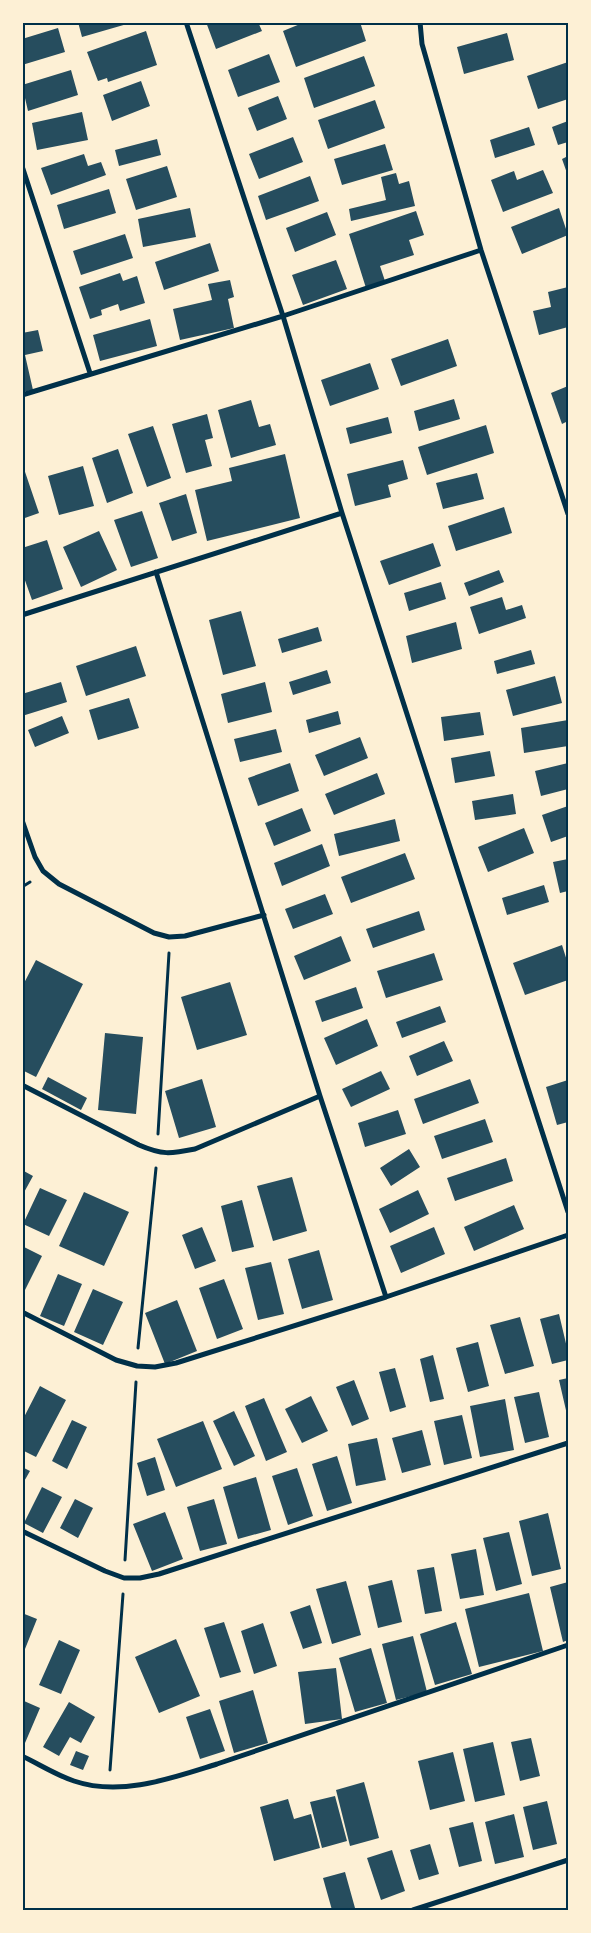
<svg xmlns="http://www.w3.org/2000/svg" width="591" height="1933" viewBox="0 0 591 1933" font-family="'DejaVu Sans',sans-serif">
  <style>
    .building { fill: #264d5e }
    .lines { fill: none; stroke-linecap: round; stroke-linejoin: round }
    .path { stroke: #003049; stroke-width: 3 }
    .minor { stroke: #003049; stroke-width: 5 }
    .neatline { fill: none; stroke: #003049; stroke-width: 2 }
  </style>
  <rect width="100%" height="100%" fill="#fdf0d5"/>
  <path class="building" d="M 78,22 L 126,22 L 127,24 L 82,37 Z
    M 206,22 L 258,22 L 262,31 L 216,49 Z
    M 305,22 L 360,22 L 366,41 L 296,67 L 283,31 Z
    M 58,28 L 65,52 L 22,65 L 22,39 Z
    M 146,31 L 157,65 L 108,82 L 107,78 L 98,81 L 87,52 Z
    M 507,33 L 514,60 L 464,74 L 457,47 Z
    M 269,54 L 280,82 L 238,97 L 228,70 Z
    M 364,56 L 375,86 L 314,108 L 304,78 Z
    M 568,62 L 568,99 L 538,109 L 527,76 Z
    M 71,70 L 78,95 L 28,111 L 22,85 Z
    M 141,81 L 150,106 L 112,121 L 103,95 Z
    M 278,96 L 287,119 L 257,131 L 248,108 Z
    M 375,100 L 385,128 L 328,149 L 318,120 Z
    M 82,112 L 88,140 L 37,150 L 32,123 Z
    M 568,121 L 568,142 L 558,145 L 552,127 Z
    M 529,127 L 535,145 L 495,158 L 490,140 Z
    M 293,137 L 303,162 L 259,179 L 249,154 Z
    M 157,139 L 161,155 L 119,166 L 115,150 Z
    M 385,144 L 393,170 L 342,185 L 334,159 Z
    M 84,154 L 88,166 L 101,162 L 106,175 L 51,195 L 41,168 Z
    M 568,156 L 568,176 L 562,159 Z
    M 167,166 L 177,197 L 136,210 L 126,179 Z
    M 543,170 L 553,193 L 503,212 L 491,180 L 514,171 L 517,180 Z
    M 396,173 L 399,184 L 409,181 L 415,206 L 351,221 L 349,209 L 386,200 L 381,177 Z
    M 310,176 L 319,201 L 266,220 L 258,196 Z
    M 109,189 L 116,213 L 64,229 L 57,205 Z
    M 190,208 L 196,237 L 143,247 L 138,219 Z
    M 559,208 L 568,235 L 522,254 L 511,227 Z
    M 416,211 L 424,235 L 409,240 L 414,255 L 380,266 L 385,281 L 366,288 L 349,234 Z
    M 327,212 L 336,235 L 295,252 L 286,228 Z
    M 125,234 L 133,258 L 81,275 L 73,251 Z
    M 210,243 L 219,271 L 164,290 L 155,262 Z
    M 336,260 L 347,289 L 303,305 L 292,275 Z
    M 120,273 L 123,281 L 137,276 L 145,303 L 120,311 L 118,304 L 101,310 L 102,315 L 90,319 L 79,287 Z
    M 230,280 L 234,297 L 228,299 L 234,328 L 180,340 L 173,309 L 212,300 L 208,284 Z
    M 568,287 L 568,327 L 539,335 L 533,311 L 551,307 L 548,292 Z
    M 150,319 L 157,346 L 100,361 L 93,335 Z
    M 38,330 L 43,351 L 25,355 L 33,390 L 22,392 L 22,333 Z
    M 448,339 L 457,366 L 401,386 L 391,359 Z
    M 370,363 L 379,389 L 330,406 L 321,380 Z
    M 568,386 L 568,421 L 562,424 L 551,393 Z
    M 454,399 L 460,419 L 419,431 L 414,411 Z
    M 251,400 L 259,427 L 270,424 L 276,445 L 231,458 L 218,410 Z
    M 207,414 L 213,438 L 205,440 L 212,466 L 186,473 L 172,424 Z
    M 388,417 L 392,433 L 350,444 L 346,428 Z
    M 486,425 L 494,453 L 427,475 L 418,447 Z
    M 153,426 L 171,478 L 147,487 L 128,434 Z
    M 118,449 L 133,493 L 107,503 L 92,458 Z
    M 285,454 L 300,518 L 207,541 L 195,490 L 232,481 L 229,468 Z
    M 403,460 L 408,479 L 388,485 L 391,497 L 355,506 L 347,474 Z
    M 22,463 L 39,513 L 22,519 Z
    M 83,466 L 94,506 L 59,515 L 48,476 Z
    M 477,473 L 484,499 L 443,509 L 436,483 Z
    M 186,494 L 197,533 L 172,541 L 159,503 Z
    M 504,507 L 512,533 L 456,551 L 448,526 Z
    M 142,511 L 158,558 L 131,567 L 114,520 Z
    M 99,531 L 117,570 L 81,587 L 63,547 Z
    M 47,540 L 63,589 L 32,600 L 22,572 L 22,548 Z
    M 433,543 L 441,566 L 389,585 L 380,561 Z
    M 499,570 L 504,582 L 469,596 L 464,583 Z
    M 441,582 L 446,599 L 409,611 L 404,593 Z
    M 502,597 L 506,610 L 522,605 L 526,618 L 479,634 L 470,607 Z
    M 241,611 L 256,666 L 223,675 L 209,620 Z
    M 456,622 L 462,649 L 412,663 L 406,636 Z
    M 318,627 L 322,641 L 282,653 L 278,639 Z
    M 136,646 L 146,676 L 86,696 L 76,666 Z
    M 531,650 L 535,664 L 497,674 L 494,661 Z
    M 327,670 L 331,683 L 293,695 L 289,682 Z
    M 555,676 L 562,703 L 513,716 L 506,690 Z
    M 61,682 L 67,702 L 22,716 L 22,694 Z
    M 265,682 L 272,712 L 228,723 L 221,694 Z
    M 129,698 L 139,728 L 98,740 L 89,710 Z
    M 338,711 L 341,724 L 309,733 L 306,720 Z
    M 480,712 L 484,735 L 444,741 L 441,717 Z
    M 62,716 L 69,733 L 35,747 L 28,730 Z
    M 568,720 L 568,746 L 524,753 L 521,728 Z
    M 276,729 L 282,752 L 240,762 L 234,739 Z
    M 360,737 L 368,758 L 324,776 L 315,755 Z
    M 490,751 L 495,776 L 455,783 L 451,758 Z
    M 290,763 L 299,791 L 258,806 L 248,778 Z
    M 568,763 L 568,789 L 541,796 L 535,771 Z
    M 377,773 L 385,794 L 334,815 L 325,794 Z
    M 513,794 L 516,814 L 475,820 L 472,801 Z
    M 568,806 L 568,836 L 551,842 L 542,815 Z
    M 302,808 L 311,831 L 274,846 L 265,823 Z
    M 395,819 L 400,841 L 339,856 L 334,834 Z
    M 524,828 L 534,853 L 488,872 L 478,847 Z
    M 322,844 L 330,866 L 282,886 L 274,863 Z
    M 405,853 L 415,879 L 351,903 L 341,877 Z
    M 568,859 L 568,891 L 560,893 L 553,862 Z
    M 544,885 L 549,902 L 507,915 L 502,898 Z
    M 325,894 L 333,914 L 293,929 L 285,909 Z
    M 419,911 L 425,930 L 373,948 L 366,929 Z
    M 341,936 L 351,961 L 304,980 L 294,956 Z
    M 562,945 L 568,964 L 568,980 L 525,995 L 513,963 Z
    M 434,953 L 443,980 L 386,998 L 377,971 Z
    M 36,960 L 83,984 L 36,1077 L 22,1070 L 22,987 Z
    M 230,982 L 247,1035 L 197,1050 L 181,997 Z
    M 356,987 L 363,1008 L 322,1022 L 315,1001 Z
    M 440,1006 L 446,1022 L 402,1038 L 396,1022 Z
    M 367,1019 L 378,1046 L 336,1065 L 324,1038 Z
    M 105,1033 L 143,1037 L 136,1114 L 98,1110 Z
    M 444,1041 L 453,1061 L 417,1076 L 409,1056 Z
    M 381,1071 L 390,1089 L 351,1107 L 342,1089 Z
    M 48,1077 L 87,1098 L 81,1110 L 42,1089 Z
    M 202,1079 L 216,1127 L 179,1138 L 165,1091 Z
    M 470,1079 L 479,1103 L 423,1124 L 414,1099 Z
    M 568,1080 L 568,1122 L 557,1125 L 546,1087 Z
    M 398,1110 L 406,1134 L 365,1147 L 358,1123 Z
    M 485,1119 L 493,1142 L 442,1159 L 434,1136 Z
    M 409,1149 L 420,1167 L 391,1186 L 380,1168 Z
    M 506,1158 L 513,1181 L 455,1201 L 447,1178 Z
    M 22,1170 L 33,1176 L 22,1196 Z
    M 292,1177 L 307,1231 L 273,1241 L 257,1186 Z
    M 40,1188 L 67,1200 L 49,1236 L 23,1224 Z
    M 418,1190 L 429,1214 L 390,1233 L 379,1209 Z
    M 84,1192 L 129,1212 L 104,1266 L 59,1246 Z
    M 242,1200 L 254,1247 L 232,1252 L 221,1206 Z
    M 514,1205 L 524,1229 L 474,1251 L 464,1227 Z
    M 202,1227 L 216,1261 L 195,1269 L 182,1235 Z
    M 434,1227 L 445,1254 L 401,1273 L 390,1246 Z
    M 22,1246 L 42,1256 L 22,1296 Z
    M 319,1250 L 333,1300 L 302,1309 L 288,1259 Z
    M 271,1262 L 284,1314 L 258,1320 L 245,1268 Z
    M 58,1274 L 82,1284 L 64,1326 L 40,1316 Z
    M 224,1279 L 243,1329 L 217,1339 L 199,1288 Z
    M 93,1289 L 123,1302 L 103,1345 L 74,1332 Z
    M 177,1300 L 197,1351 L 165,1364 L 145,1313 Z
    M 559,1314 L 568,1352 L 568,1360 L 552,1364 L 540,1319 Z
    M 520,1317 L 534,1366 L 505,1374 L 490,1325 Z
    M 478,1342 L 489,1386 L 468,1392 L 456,1348 Z
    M 433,1355 L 444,1399 L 430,1402 L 420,1359 Z
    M 395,1368 L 406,1407 L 390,1412 L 379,1372 Z
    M 568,1378 L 568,1419 L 559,1380 Z
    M 354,1380 L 369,1419 L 352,1426 L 336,1387 Z
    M 40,1386 L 66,1400 L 36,1457 L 22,1450 L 22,1421 Z
    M 539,1392 L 549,1437 L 525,1443 L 514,1397 Z
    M 311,1396 L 328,1431 L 302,1443 L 285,1409 Z
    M 264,1398 L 287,1452 L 266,1461 L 245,1406 Z
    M 505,1399 L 514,1450 L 480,1457 L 470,1406 Z
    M 234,1411 L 255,1456 L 234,1466 L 213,1421 Z
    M 462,1415 L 472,1458 L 444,1465 L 434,1421 Z
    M 72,1420 L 87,1427 L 67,1469 L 52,1461 Z
    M 203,1421 L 222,1469 L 176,1487 L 157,1439 Z
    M 422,1430 L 431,1465 L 402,1473 L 392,1438 Z
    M 377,1438 L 386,1480 L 356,1486 L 348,1444 Z
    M 337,1456 L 352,1503 L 327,1511 L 312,1464 Z
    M 155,1457 L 165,1490 L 147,1496 L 137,1463 Z
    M 22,1467 L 30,1471 L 22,1485 Z
    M 297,1468 L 313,1516 L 288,1525 L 272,1476 Z
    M 256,1477 L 271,1530 L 238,1539 L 223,1487 Z
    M 42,1487 L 62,1497 L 43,1533 L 24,1523 Z
    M 75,1499 L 93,1508 L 78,1538 L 60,1528 Z
    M 214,1499 L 227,1544 L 200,1551 L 187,1507 Z
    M 165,1512 L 183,1559 L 152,1571 L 133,1524 Z
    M 548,1513 L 561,1569 L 532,1576 L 519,1521 Z
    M 509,1532 L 522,1584 L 496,1591 L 483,1538 Z
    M 476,1549 L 484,1595 L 460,1599 L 451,1554 Z
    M 434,1567 L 442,1611 L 425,1614 L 417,1570 Z
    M 392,1580 L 402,1622 L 378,1628 L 368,1586 Z
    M 346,1581 L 361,1635 L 332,1644 L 316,1589 Z
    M 568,1582 L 568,1640 L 563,1642 L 550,1587 Z
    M 529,1593 L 543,1651 L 479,1667 L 465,1609 Z
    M 310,1605 L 322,1643 L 303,1649 L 290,1612 Z
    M 22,1613 L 37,1619 L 23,1654 L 22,1654 Z
    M 224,1622 L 241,1672 L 220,1678 L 204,1628 Z
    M 456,1622 L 472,1674 L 435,1685 L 420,1634 Z
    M 263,1623 L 277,1666 L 254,1674 L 241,1631 Z
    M 413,1636 L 427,1692 L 396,1700 L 382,1644 Z
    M 176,1639 L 200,1696 L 159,1713 L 135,1657 Z
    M 59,1640 L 80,1650 L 61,1694 L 39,1685 Z
    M 371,1648 L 387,1703 L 355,1712 L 339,1658 Z
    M 336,1668 L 342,1719 L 305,1724 L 298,1672 Z
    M 253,1690 L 268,1743 L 234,1753 L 219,1701 Z
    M 24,1701 L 40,1708 L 25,1743 L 22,1742 L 22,1705 Z
    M 69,1702 L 95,1717 L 81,1743 L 70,1737 L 59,1756 L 43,1747 Z
    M 210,1709 L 225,1751 L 200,1759 L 186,1717 Z
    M 531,1738 L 540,1776 L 520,1781 L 511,1742 Z
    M 493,1742 L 505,1795 L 475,1802 L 463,1749 Z
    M 76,1751 L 89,1756 L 83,1770 L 70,1765 Z
    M 453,1752 L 465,1801 L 430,1810 L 418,1761 Z
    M 364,1782 L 379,1838 L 350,1846 L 336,1790 Z
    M 335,1796 L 347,1841 L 322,1848 L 310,1802 Z
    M 288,1799 L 294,1819 L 311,1814 L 320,1848 L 274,1861 L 260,1807 Z
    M 547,1801 L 557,1844 L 533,1850 L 523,1807 Z
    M 514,1814 L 524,1857 L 495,1864 L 485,1822 Z
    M 473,1822 L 482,1861 L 459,1867 L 449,1828 Z
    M 430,1844 L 439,1874 L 419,1880 L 410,1850 Z
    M 392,1850 L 405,1891 L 381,1900 L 367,1858 Z
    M 345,1872 L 355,1908 L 345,1910 L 332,1910 L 323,1878 Z"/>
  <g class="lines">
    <path class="path" d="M 22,887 L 30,882
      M 158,1134 L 169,953
      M 138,1348 L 156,1168
      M 125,1560 L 136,1382
      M 110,1770 L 123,1594"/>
    <path class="minor" d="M 186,22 L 283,316 L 342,513 L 568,1212
      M 420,22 L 422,44 L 481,250 L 568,514
      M 22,166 L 90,373
      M 22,395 L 283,316 L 481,250
      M 156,572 L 320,1096 L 386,1297
      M 22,615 L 342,513
      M 22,820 L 35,857 L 43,871 L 59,884 L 154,933 L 169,937 L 185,936 L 264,915
      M 22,1085 L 139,1145 C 162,1155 170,1154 195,1149 L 320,1096
      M 22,1312 L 116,1360 L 137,1366 L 155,1367 L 176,1363 L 386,1297 L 568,1235
      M 22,1531 L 105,1571 L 124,1578 L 140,1578 L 159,1574 L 568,1443
      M 22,1756 C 39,1764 56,1775 74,1781 C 121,1797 172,1778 217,1764 L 568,1645
      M 413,1910 L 568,1860"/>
  </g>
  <rect width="591" height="1933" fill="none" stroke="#fdf0d5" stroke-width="48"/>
  <rect x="24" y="24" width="543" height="1885" class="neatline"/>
</svg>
